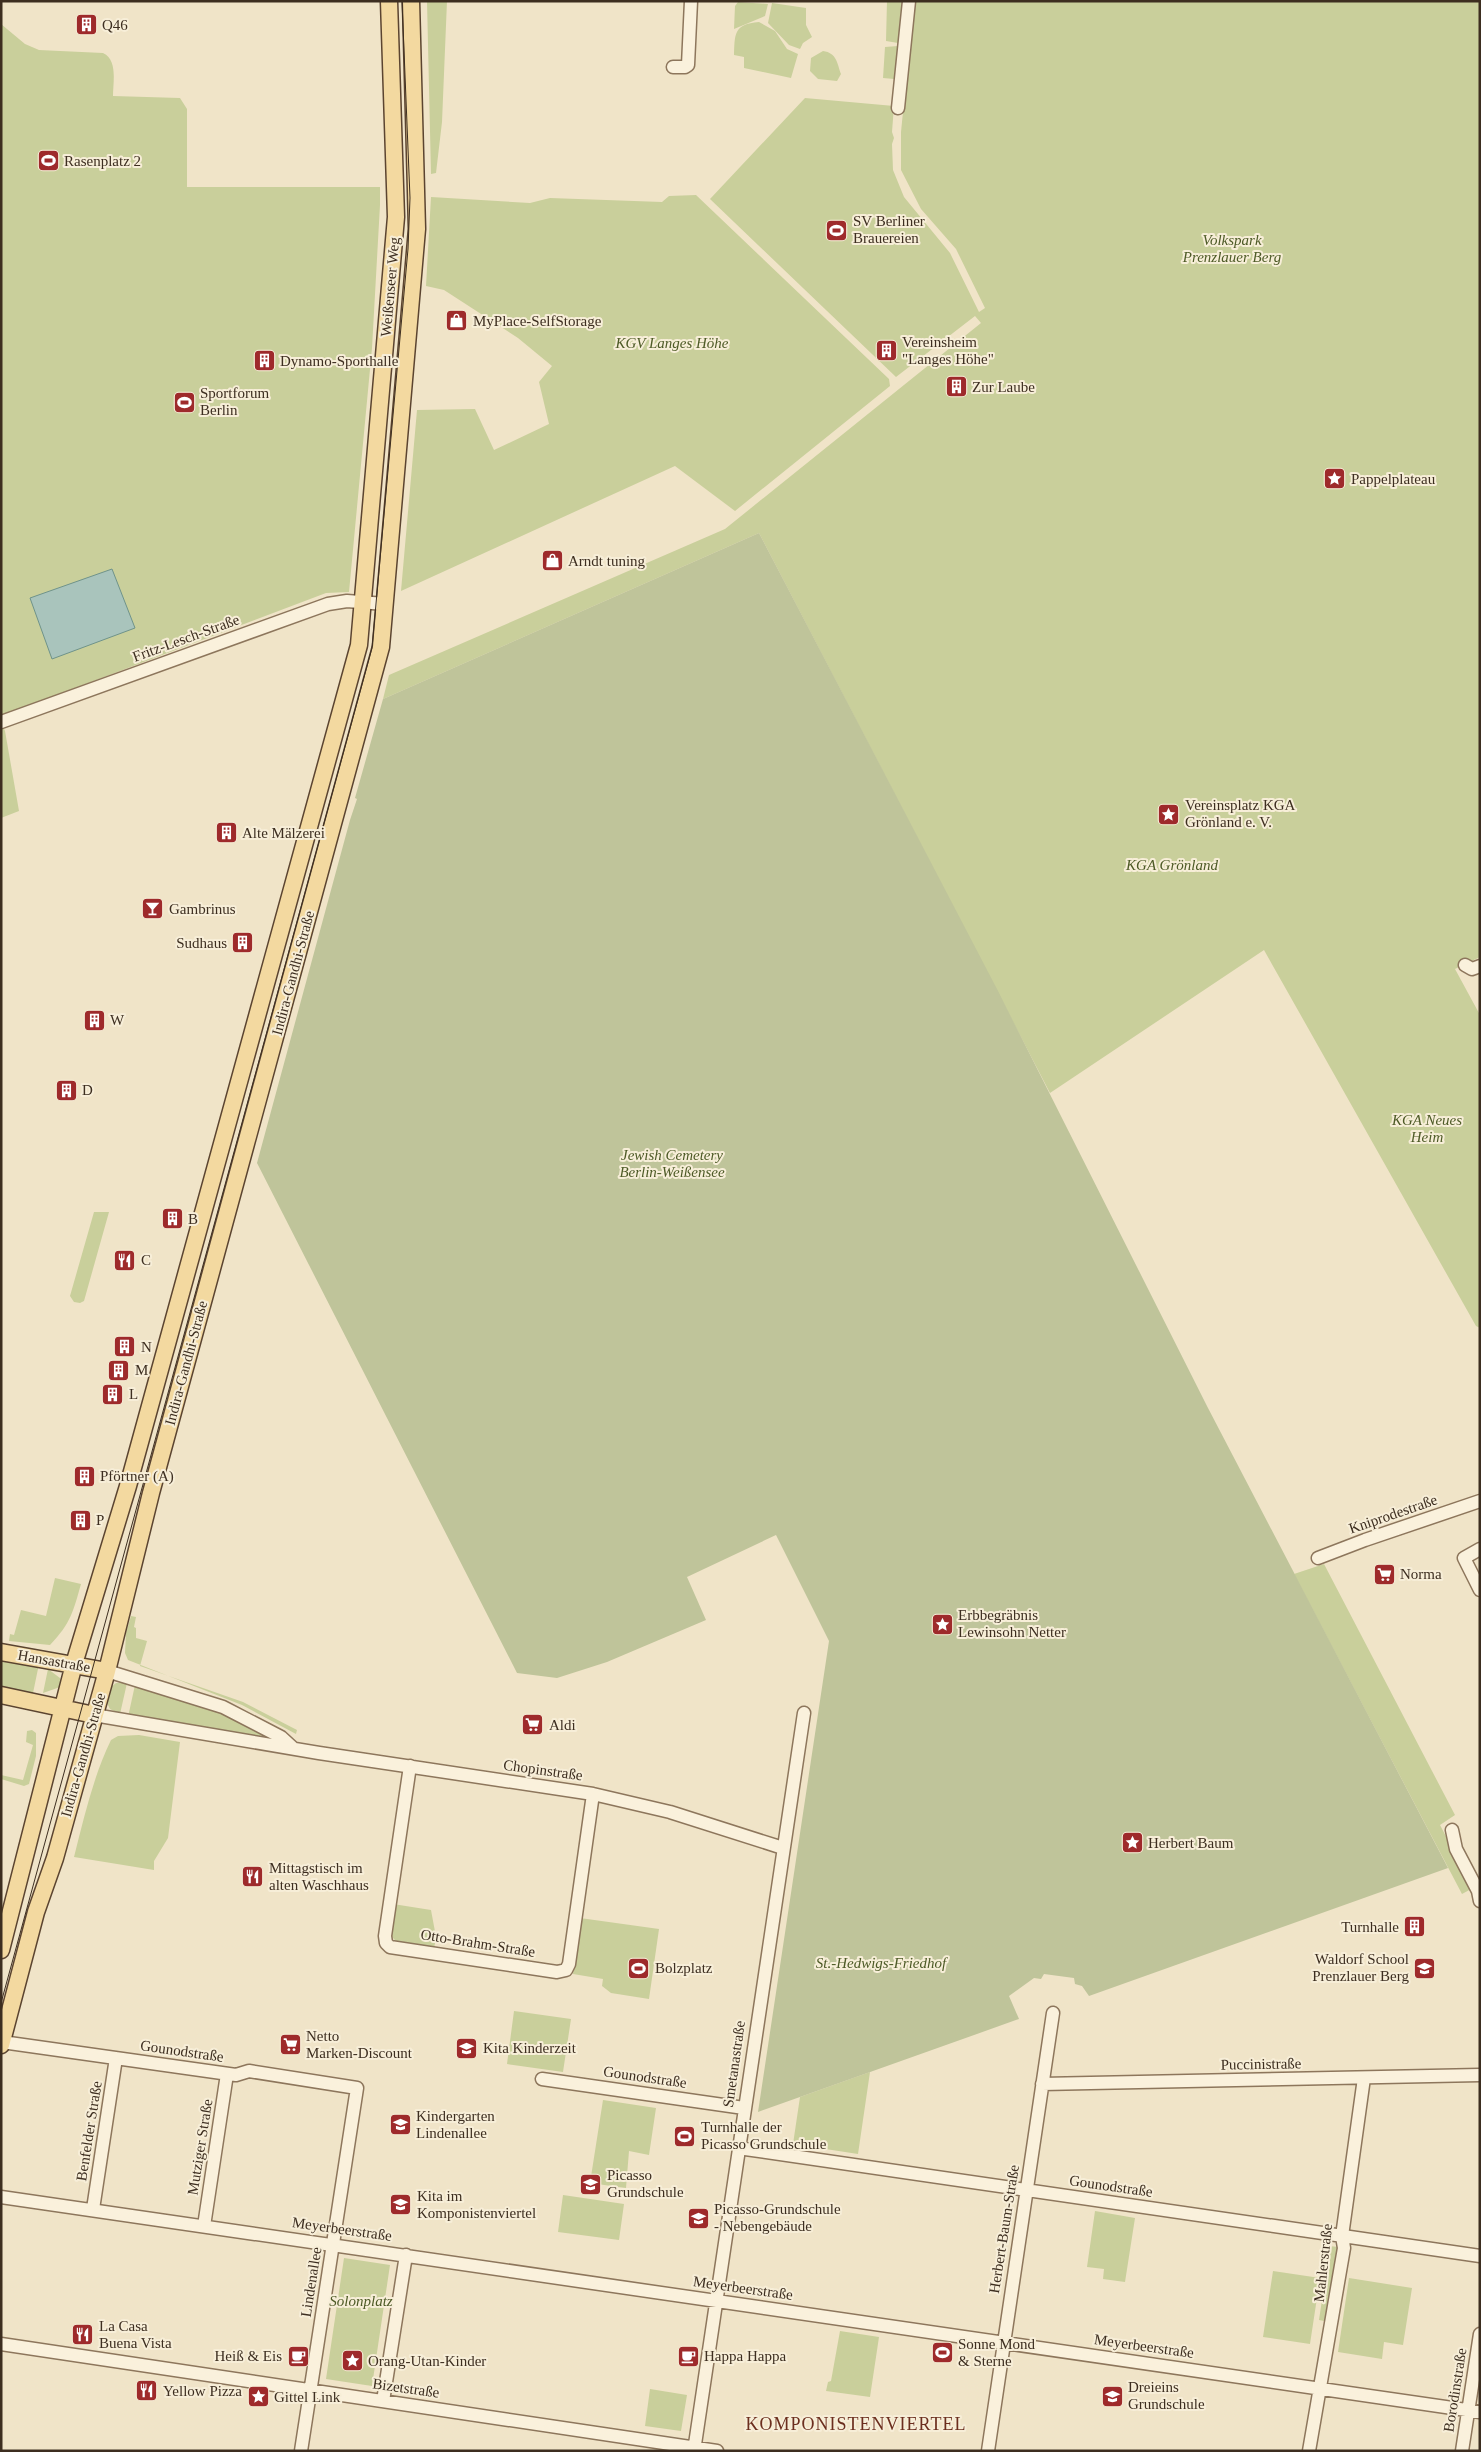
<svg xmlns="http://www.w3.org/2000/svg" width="1481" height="2452" viewBox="0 0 1481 2452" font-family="Georgia,serif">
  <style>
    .green { fill: #c9cf9b }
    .cemetery { fill: #bfc49a }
    .water { fill: #a9c4bc; stroke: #6f938a }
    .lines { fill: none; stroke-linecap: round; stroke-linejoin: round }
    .minor-casing { stroke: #8d765c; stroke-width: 15 }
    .major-casing { stroke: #5b4430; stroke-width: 19 }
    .minor { stroke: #faf1dc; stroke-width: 12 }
    .major { stroke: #f3d9a0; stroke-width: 16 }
    .tram { stroke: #3d2e20; stroke-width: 1 }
    .labels { text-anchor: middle; stroke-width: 4; stroke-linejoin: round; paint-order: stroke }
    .poi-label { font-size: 15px; fill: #3d2e20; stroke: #f7eed8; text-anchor: start }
    .park-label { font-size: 15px; font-style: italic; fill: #4d5a26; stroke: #f7eed8 }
    .street-label { font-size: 15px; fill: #3d2e20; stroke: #f7eed8 }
    .quarter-label { font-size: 18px; letter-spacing: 1px; fill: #6b2e1e; stroke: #f7eed8 }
  </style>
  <rect width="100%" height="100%" fill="#f0e4c8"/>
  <path class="green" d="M 427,1 L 447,1 L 442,122 L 436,173 L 431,174 Z
    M 887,1 L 902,1 L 898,43 L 886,41 Z
    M 914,1 L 1480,1 L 1480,957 L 1455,969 L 1480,1015 L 1480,1328 L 1476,1326 L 1264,950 L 1050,1093 L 759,533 L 383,699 L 389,675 L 725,529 L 981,323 L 975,316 L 896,377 L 710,199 L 805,98 L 894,106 L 892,132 L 894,138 L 892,144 L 893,170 L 904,197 L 950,253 L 979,312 L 985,308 L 956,249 L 921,209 L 901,170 L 901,132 Z
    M 738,2 L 768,4 L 765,16 L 734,29 L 735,6 Z
    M 772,3 L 806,8 L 806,25 L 812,37 L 803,43 L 800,49 L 789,45 L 768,23 Z
    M 759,22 L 775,31 L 787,49 L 798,54 L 791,78 L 744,68 L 744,57 L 734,55 C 735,35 733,24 759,22 Z
    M 1,24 L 25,44 L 39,50 L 103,53 C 118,60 113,82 113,96 L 180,98 L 187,109 L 187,187 L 380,187 L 380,205 L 372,348 L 349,592 L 326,593 L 1,716 Z
    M 898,46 L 894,79 L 883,78 L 885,47 Z
    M 823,51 C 837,53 837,63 841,74 L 837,81 L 818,79 L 810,71 L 811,58 Z
    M 696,195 L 889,379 L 890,386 L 735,511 L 675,466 L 401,591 L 417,410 L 475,409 L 494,450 L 549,424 L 539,382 L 552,366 L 518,338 L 444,290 L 426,286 L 431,197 L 530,203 L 550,198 L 662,202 L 669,196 Z
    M 1,722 L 5,731 L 19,811 L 1,818 Z
    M 94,1212 L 109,1212 L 84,1301 L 80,1303 L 74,1302 L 70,1296 Z
    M 1324,1564 L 1455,1815 L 1440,1825 L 1473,1888 L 1462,1894 L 1294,1574 Z
    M 55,1578 L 81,1584 C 73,1612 71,1623 50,1645 L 9,1641 L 10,1634 L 14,1635 L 21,1610 L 46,1616 Z
    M 131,1616 L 136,1617 L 134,1627 L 136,1628 L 136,1638 L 147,1641 L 140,1666 L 243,1702 L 297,1730 L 296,1734 L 242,1705 L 128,1660 L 125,1653 L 126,1633 Z
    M 1,1656 L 39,1664 L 33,1693 L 1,1687 Z
    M 48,1669 L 60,1678 L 63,1686 L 43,1693 Z
    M 116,1683 L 127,1683 L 120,1714 L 110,1709 L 107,1703 L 111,1687 Z
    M 135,1685 L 212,1708 L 265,1735 L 264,1737 L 128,1717 Z
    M 32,1730 L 36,1733 L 36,1756 L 29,1784 L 24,1786 L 1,1779 L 1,1775 L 23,1780 L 33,1745 L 26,1742 L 27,1731 Z
    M 139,1735 L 180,1742 L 168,1838 L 154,1861 L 154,1870 L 74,1857 C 84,1818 93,1777 111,1740 L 118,1736 Z
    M 393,1904 L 431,1910 L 436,1937 L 434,1949 L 397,1942 L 391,1936 Z
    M 580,1918 L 659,1929 L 649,1999 L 611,1993 L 602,1986 L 603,1979 L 573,1974 Z
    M 514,2011 L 571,2019 L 563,2072 L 507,2064 Z
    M 870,2072 L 858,2154 L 793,2144 L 800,2097 Z
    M 603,2100 L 656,2108 L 649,2155 L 629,2151 L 626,2188 L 590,2183 Z
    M 563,2195 L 624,2204 L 619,2240 L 558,2232 Z
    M 1095,2211 L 1135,2218 L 1125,2282 L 1103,2279 L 1104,2269 L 1087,2267 Z
    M 1330,2246 L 1345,2248 L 1334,2323 L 1319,2320 Z
    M 344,2258 L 390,2265 L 372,2386 L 326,2379 Z
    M 1273,2271 L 1320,2278 L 1310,2344 L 1263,2337 Z
    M 1349,2278 L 1412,2288 L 1403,2345 L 1384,2342 L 1382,2359 L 1338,2352 Z
    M 840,2331 L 879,2337 L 870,2397 L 826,2391 L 828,2382 L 831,2381 Z
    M 650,2389 L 687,2395 L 681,2431 L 645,2426 Z"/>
  <path class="cemetery" d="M 759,533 L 997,989 L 1208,1408 L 1448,1868 L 1089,1996 L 1082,1986 L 1075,1984 L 1074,1978 L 1044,1974 L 1041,1979 L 1034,1978 L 1009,1996 L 1019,2019 L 758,2112 L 829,1641 L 776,1535 L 687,1577 L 706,1620 L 607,1662 L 557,1678 L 517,1673 L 257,1163 L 350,820 L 357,799 L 355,798 L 383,699 Z"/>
  <path class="water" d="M 112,569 L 135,628 L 52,659 L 30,598 Z"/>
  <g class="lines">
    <defs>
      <path id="minor" d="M 673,67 L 685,67 L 688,65 L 691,1
        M 898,108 L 909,1
        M 1,722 L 328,604 L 347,601 L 385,604
        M 1465,965 L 1472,969 L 1480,966
        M 1480,1549 L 1464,1558 L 1480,1590
        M 1318,1558 L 1365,1540 L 1480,1501
        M 107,1671 L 223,1707 L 281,1737 L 293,1748
        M 94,1715 L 319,1753 L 593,1794 L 670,1812 L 783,1848
        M 410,1766 L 385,1936 L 386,1943 L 390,1947 L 557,1972 L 566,1970 L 569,1964 L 593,1794
        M 1452,1830 L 1456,1849 L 1478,1891 L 1480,1901
        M 2,2042 L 236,2075 L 249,2071 L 357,2088 L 301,2451
        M 542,2079 L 744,2108
        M 1042,2084 L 1480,2075
        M 738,2148 L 1480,2256
        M 1,2197 L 1480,2412
        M 93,2209 L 116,2058
        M 204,2226 L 227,2074
        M 1,2344 L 717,2451
        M 383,2401 L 406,2255
        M 694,2451 L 804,1713
        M 988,2451 L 1053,2013
        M 1309,2451 L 1344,2248 L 1342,2236 L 1364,2078
        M 1462,2451 L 1480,2334"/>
      <path id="major" d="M 1,1652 L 107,1671
        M 1,1695 L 94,1715
        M 1,1950 L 74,1664 L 128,1486 L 359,645 L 396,217 L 389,1
        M 1,2045 L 36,1912 L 55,1858 L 107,1671 L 151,1493 L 381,647 L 417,229 L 411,1"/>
    </defs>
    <use href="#minor" class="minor-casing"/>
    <use href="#major" class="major-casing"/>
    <use href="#minor" class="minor"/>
    <use href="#major" class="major"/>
    <path class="tram" d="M 1,2003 L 372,648 L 408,249 L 410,198 L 402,1"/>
  </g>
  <defs>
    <symbol id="building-square" viewBox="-11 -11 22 22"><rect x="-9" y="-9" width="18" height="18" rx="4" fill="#9e2a2b" stroke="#f7eed8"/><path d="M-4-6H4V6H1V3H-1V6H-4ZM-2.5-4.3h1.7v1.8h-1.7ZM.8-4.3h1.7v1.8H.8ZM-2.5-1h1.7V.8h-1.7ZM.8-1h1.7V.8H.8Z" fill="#fff"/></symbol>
    <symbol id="stadium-square" viewBox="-11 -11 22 22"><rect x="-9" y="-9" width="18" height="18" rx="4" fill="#9e2a2b" stroke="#f7eed8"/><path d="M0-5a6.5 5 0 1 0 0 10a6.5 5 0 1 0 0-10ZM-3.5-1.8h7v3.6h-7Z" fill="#fff"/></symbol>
    <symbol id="shop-square" viewBox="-11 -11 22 22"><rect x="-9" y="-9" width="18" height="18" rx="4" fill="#9e2a2b" stroke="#f7eed8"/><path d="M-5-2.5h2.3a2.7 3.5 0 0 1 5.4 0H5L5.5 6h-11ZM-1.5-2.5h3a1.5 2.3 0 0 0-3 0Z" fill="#fff"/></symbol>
    <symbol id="sight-square" viewBox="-11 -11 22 22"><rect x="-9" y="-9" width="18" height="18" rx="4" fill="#9e2a2b" stroke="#f7eed8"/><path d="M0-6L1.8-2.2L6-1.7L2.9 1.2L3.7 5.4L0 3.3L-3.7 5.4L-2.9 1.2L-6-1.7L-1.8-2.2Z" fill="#fff"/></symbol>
    <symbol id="bar-square" viewBox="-11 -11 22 22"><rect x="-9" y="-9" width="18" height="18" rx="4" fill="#9e2a2b" stroke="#f7eed8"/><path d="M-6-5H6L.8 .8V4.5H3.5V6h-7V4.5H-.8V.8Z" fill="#fff"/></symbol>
    <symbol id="restaurant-square" viewBox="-11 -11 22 22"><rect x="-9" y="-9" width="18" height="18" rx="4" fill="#9e2a2b" stroke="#f7eed8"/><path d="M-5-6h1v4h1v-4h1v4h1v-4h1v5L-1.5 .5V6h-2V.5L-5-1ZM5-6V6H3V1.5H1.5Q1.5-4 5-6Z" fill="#fff"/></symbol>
    <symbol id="supermarket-square" viewBox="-11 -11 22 22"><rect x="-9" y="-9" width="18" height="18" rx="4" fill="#9e2a2b" stroke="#f7eed8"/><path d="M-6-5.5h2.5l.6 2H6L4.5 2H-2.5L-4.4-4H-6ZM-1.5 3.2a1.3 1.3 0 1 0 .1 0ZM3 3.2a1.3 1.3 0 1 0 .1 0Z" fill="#fff"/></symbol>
    <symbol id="school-square" viewBox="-11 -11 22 22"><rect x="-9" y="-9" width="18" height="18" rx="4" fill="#9e2a2b" stroke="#f7eed8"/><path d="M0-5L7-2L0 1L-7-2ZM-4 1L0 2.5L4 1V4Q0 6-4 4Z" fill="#fff"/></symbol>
    <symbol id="cafe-square" viewBox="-11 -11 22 22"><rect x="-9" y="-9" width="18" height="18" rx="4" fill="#9e2a2b" stroke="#f7eed8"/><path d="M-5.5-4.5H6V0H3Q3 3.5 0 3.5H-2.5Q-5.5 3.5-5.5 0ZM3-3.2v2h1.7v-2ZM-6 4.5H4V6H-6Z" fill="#fff"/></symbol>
  </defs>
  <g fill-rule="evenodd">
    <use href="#building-square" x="74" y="12" width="25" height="25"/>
    <use href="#stadium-square" x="36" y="148" width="25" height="25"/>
    <use href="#stadium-square" x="824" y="218" width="25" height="25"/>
    <use href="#shop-square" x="444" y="308" width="25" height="25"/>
    <use href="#building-square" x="874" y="338" width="25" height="25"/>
    <use href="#building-square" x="252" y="348" width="25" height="25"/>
    <use href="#building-square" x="944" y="374" width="25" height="25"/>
    <use href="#stadium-square" x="172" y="390" width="25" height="25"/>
    <use href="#sight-square" x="1322" y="466" width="25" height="25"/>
    <use href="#shop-square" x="540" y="548" width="25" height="25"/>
    <use href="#sight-square" x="1156" y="802" width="25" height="25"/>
    <use href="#building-square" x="214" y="820" width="25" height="25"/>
    <use href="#bar-square" x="140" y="896" width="25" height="25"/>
    <use href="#building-square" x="230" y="930" width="25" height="25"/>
    <use href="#building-square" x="82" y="1008" width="25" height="25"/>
    <use href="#building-square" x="54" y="1078" width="25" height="25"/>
    <use href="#building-square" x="160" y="1206" width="25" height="25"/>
    <use href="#restaurant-square" x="112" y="1248" width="25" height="25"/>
    <use href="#building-square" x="112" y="1334" width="25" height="25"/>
    <use href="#building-square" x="106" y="1358" width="25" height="25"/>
    <use href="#building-square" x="100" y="1382" width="25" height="25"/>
    <use href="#building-square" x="72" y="1464" width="25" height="25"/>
    <use href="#building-square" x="68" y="1508" width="25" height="25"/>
    <use href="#supermarket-square" x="1372" y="1562" width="25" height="25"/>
    <use href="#sight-square" x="930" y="1612" width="25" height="25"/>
    <use href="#supermarket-square" x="520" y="1712" width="25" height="25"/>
    <use href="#sight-square" x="1120" y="1830" width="25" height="25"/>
    <use href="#restaurant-square" x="240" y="1864" width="25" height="25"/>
    <use href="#building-square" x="1402" y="1914" width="25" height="25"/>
    <use href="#stadium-square" x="626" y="1956" width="25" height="25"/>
    <use href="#school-square" x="1412" y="1956" width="25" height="25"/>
    <use href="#supermarket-square" x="278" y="2032" width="25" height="25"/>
    <use href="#school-square" x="454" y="2036" width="25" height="25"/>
    <use href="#school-square" x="388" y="2112" width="25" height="25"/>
    <use href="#stadium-square" x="672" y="2124" width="25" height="25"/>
    <use href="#school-square" x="578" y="2172" width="25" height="25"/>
    <use href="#school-square" x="388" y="2192" width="25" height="25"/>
    <use href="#school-square" x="686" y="2206" width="25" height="25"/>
    <use href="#restaurant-square" x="70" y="2322" width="25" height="25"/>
    <use href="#stadium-square" x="930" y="2340" width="25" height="25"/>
    <use href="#cafe-square" x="286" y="2344" width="25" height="25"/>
    <use href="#cafe-square" x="676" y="2344" width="25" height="25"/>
    <use href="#sight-square" x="340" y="2348" width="25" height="25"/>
    <use href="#restaurant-square" x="134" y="2378" width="25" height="25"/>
    <use href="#school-square" x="1100" y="2384" width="25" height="25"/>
    <use href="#sight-square" x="246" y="2384" width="25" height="25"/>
  </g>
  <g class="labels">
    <g class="poi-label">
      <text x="102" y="30">Q46</text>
      <text x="64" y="166">Rasenplatz 2</text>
      <text x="853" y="226">SV Berliner<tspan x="853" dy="17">Brauereien</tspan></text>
      <text x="473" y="326">MyPlace-SelfStorage</text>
      <text x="902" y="347">Vereinsheim<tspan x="902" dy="17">"Langes Höhe"</tspan></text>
      <text x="280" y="366">Dynamo-Sporthalle</text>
      <text x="972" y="392">Zur Laube</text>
      <text x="200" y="398">Sportforum<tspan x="200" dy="17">Berlin</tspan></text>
      <text x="1351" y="484">Pappelplateau</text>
      <text x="568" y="566">Arndt tuning</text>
      <text x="1185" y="810">Vereinsplatz KGA<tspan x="1185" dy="17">Grönland e. V.</tspan></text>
      <text x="242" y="838">Alte Mälzerei</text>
      <text x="169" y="914">Gambrinus</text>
      <text x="227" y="948" text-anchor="end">Sudhaus</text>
      <text x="110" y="1025">W</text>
      <text x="82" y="1095">D</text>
      <text x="188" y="1224">B</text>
      <text x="141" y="1265">C</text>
      <text x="141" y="1352">N</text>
      <text x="135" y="1375">M</text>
      <text x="129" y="1399">L</text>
      <text x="100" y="1481">Pförtner (A)</text>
      <text x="96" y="1525">P</text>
      <text x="1400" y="1579">Norma</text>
      <text x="958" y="1620">Erbbegräbnis<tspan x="958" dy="17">Lewinsohn Netter</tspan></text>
      <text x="549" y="1730">Aldi</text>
      <text x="1148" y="1848">Herbert Baum</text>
      <text x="269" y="1873">Mittagstisch im<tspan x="269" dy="17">alten Waschhaus</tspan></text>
      <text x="1399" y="1932" text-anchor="end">Turnhalle</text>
      <text x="1409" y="1964" text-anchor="end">Waldorf School<tspan x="1409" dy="17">Prenzlauer Berg</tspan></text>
      <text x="655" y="1973">Bolzplatz</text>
      <text x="306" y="2041">Netto<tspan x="306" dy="17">Marken-Discount</tspan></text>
      <text x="483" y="2053">Kita Kinderzeit</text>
      <text x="416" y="2121">Kindergarten<tspan x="416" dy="17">Lindenallee</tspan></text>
      <text x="701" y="2132">Turnhalle der<tspan x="701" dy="17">Picasso Grundschule</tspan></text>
      <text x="607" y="2180">Picasso<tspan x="607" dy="17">Grundschule</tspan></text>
      <text x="417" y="2201">Kita im<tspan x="417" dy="17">Komponistenviertel</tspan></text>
      <text x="714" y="2214">Picasso-Grundschule<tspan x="714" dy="17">- Nebengebäude</tspan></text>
      <text x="99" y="2331">La Casa<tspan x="99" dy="17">Buena Vista</tspan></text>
      <text x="958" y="2349">Sonne Mond<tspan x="958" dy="17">&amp; Sterne</tspan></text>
      <text x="282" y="2361" text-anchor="end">Heiß &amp; Eis</text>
      <text x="704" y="2361">Happa Happa</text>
      <text x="368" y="2366">Orang-Utan-Kinder</text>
      <text x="1128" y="2392">Dreieins<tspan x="1128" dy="17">Grundschule</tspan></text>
      <text x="163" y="2396">Yellow Pizza</text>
      <text x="274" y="2402">Gittel Link</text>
    </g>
    <g class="park-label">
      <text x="1232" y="245">Volkspark<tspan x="1232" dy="17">Prenzlauer Berg</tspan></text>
      <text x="672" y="348">KGV Langes Höhe</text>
      <text x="1172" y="870">KGA Grönland</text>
      <text x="1427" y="1125">KGA Neues<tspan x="1427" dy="17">Heim</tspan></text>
      <text x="672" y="1160">Jewish Cemetery<tspan x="672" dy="17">Berlin-Weißensee</tspan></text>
      <text x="881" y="1968">St.-Hedwigs-Friedhof</text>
      <text x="361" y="2306">Solonplatz</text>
    </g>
    <g class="street-label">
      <text transform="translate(390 287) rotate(-85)" y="5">Weißenseer Weg</text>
      <text transform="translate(186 638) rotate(-20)" y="5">Fritz-Lesch-Straße</text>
      <text transform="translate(293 973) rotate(-75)" y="5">Indira-Gandhi-Straße</text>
      <text transform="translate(186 1363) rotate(-75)" y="5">Indira-Gandhi-Straße</text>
      <text transform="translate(1393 1514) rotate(-19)" y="5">Kniprodestraße</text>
      <text transform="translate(54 1661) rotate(10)" y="5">Hansastraße</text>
      <text transform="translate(83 1755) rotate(-74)" y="5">Indira-Gandhi-Straße</text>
      <text transform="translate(543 1770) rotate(8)" y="5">Chopinstraße</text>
      <text transform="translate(478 1943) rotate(9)" y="5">Otto-Brahm-Straße</text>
      <text transform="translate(182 2051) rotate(8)" y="5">Gounodstraße</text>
      <text transform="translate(734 2064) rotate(-82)" y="5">Smetanastraße</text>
      <text transform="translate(1261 2064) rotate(-1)" y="5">Puccinistraße</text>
      <text transform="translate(645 2077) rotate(8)" y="5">Gounodstraße</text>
      <text transform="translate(89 2131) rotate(-81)" y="5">Benfelder Straße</text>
      <text transform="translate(200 2147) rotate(-81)" y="5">Mutziger Straße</text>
      <text transform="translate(1111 2186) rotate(8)" y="5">Gounodstraße</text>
      <text transform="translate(342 2229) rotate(8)" y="5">Meyerbeerstraße</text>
      <text transform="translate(1004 2229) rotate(-81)" y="5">Herbert-Baum-Straße</text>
      <text transform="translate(1323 2263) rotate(-84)" y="5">Mahlerstraße</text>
      <text transform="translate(311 2282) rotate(-81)" y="5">Lindenallee</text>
      <text transform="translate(743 2288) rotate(8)" y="5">Meyerbeerstraße</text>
      <text transform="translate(1144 2346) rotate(8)" y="5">Meyerbeerstraße</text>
      <text transform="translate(406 2388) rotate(8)" y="5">Bizetstraße</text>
      <text transform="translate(1455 2390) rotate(-81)" y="5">Borodinstraße</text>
    </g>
    <g class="quarter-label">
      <text x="856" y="2430">KOMPONISTENVIERTEL</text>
    </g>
  </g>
  <rect width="1481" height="2452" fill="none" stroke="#3d2e20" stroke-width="5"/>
</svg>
